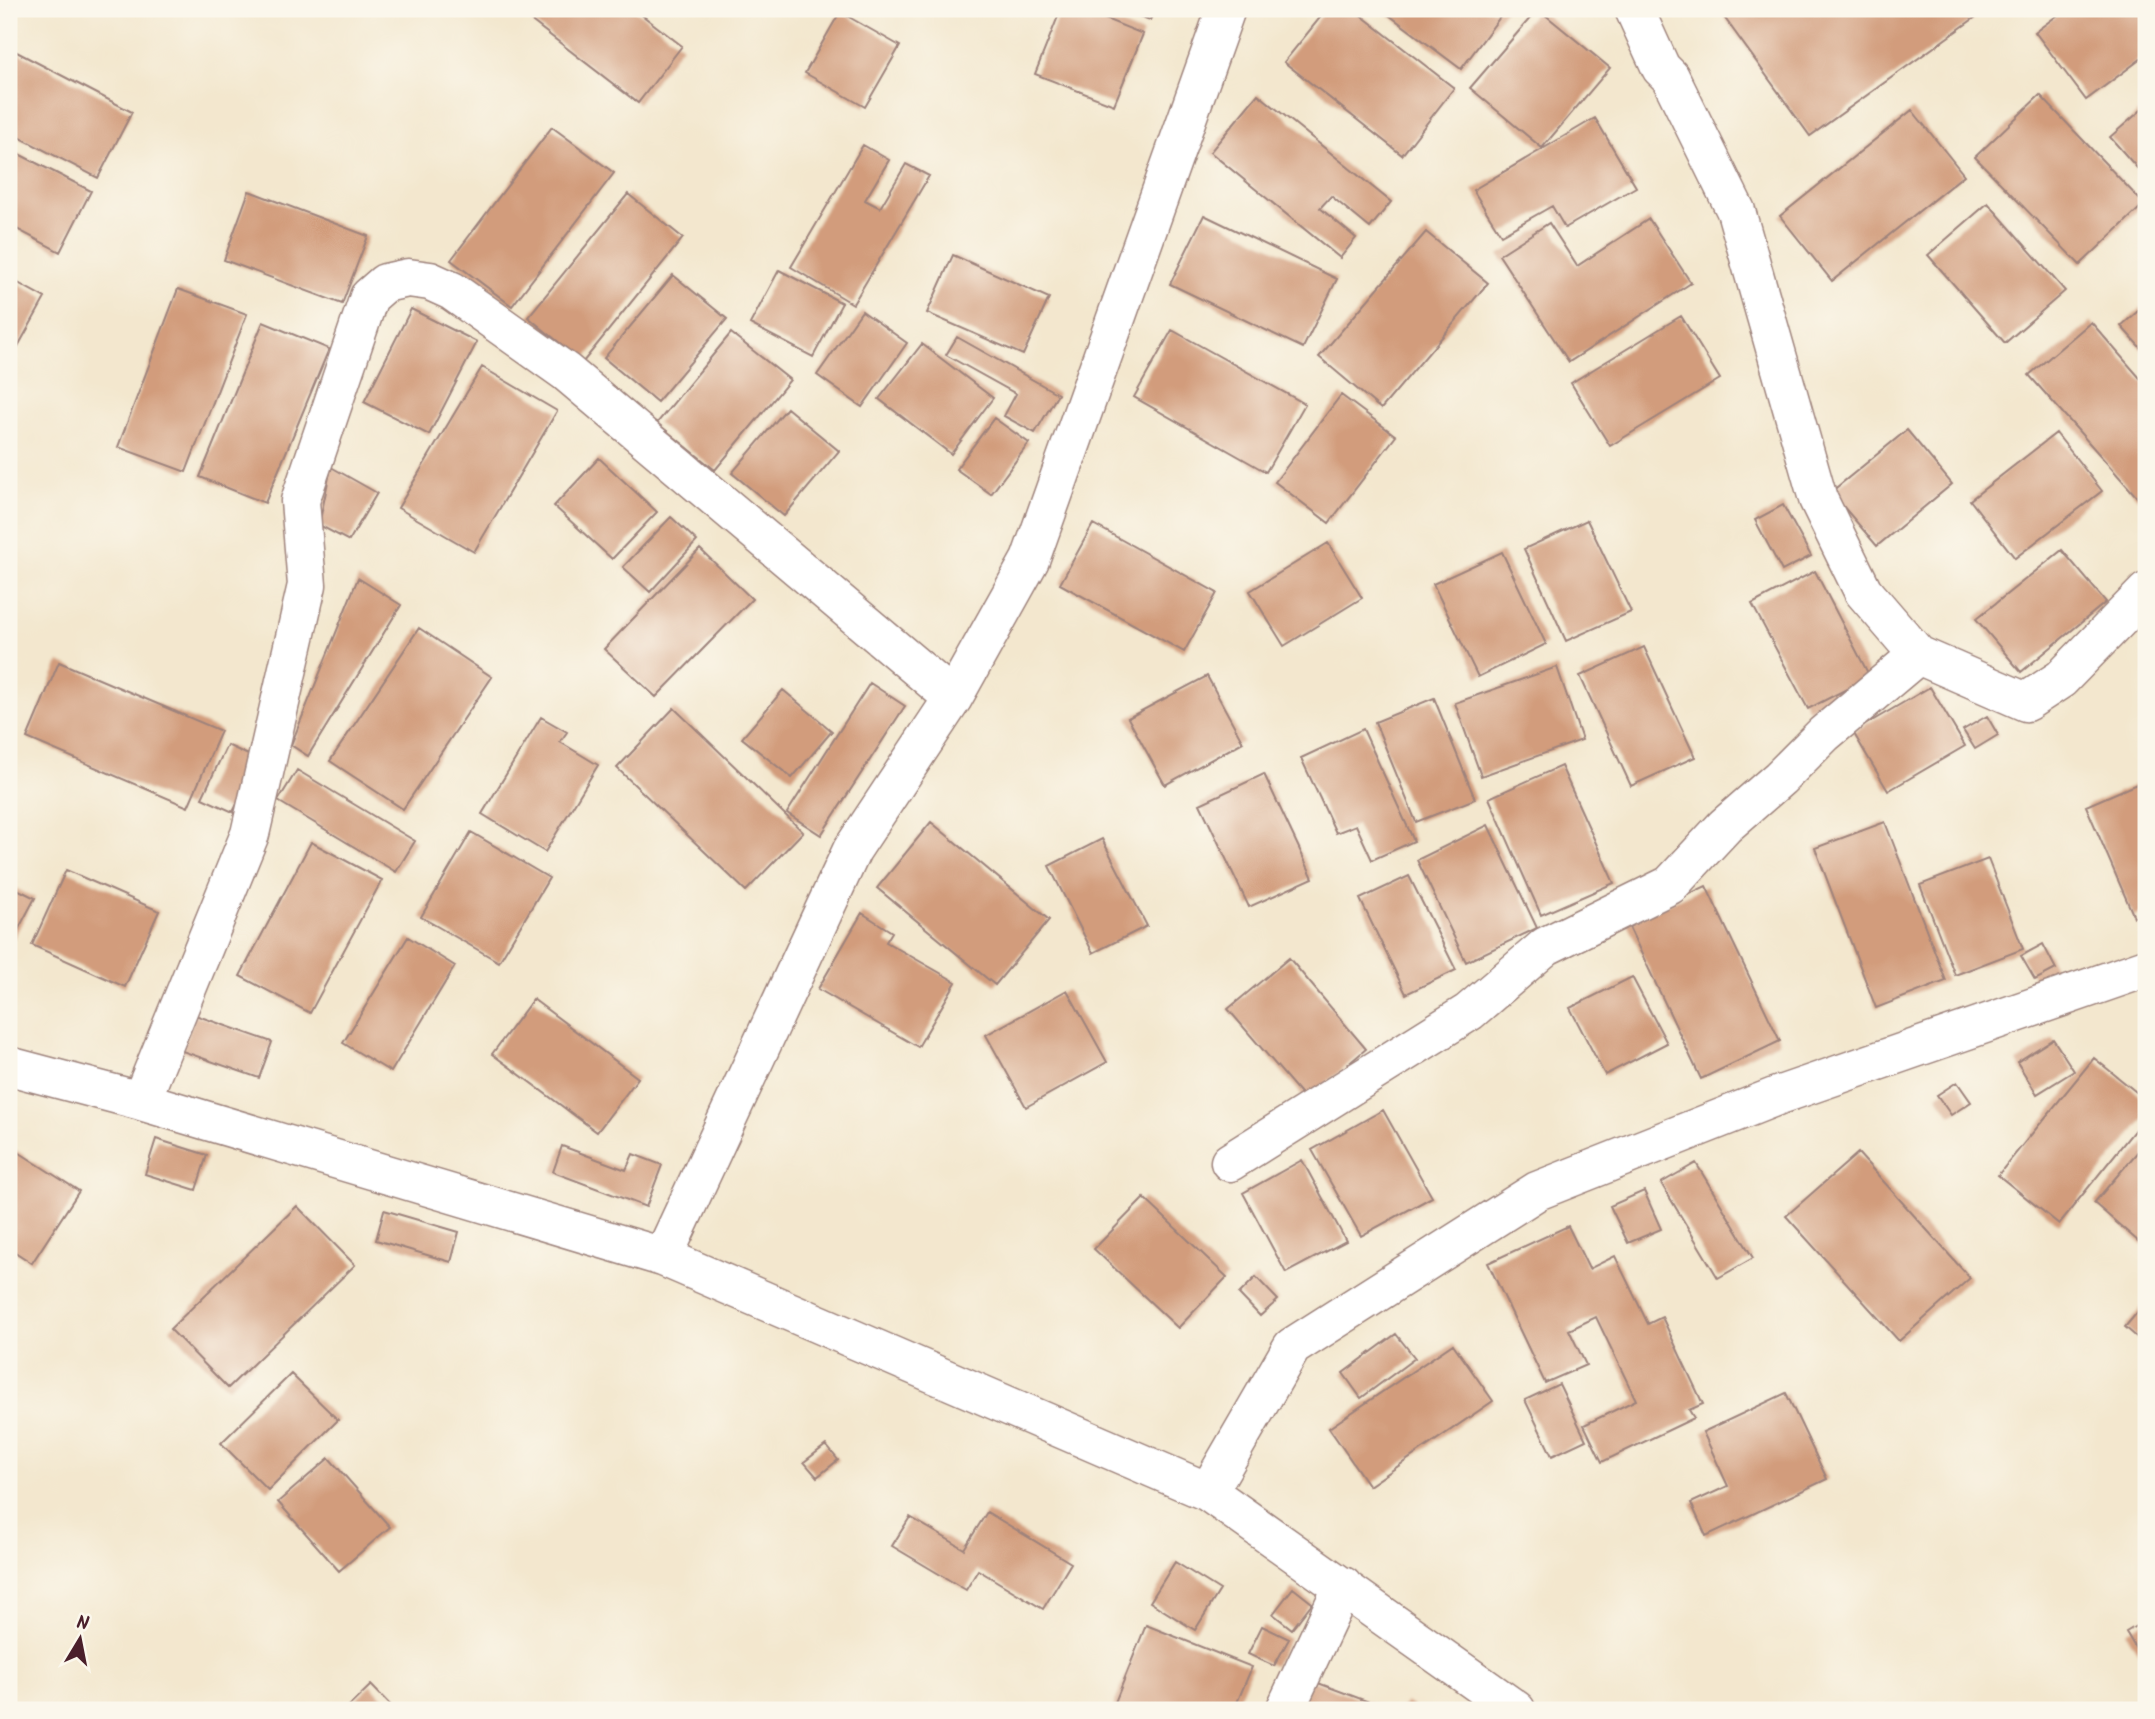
<svg xmlns="http://www.w3.org/2000/svg" width="2155" height="1719" viewBox="0 0 2155 1719" font-family="Kalam,sans-serif">
  <style>
    .building { fill: #d29c7c }
    .lines { fill: none; stroke-linecap: round; stroke-linejoin: round }
    .minor-casing { stroke: #9e837c; stroke-width: 41 }
    .minor { stroke: #fff; stroke-width: 38 }
  </style>
  <rect width="100%" height="100%" fill="#fbf7ec"/>
  <filter id="ink" filterUnits="userSpaceOnUse"><feTurbulence type="fractalNoise" baseFrequency=".0143" numOctaves="2"/><feDisplacementMap in="SourceGraphic" scale="14" xChannelSelector="R" yChannelSelector="G"/><feConvolveMatrix kernelMatrix="1 2 1 2 8 2 1 2 1" color-interpolation-filters="sRGB"/></filter>
  <filter id="wash" filterUnits="userSpaceOnUse"><feTurbulence type="fractalNoise" baseFrequency=".00686" numOctaves="4" result="noise"/><feDisplacementMap in="SourceGraphic" scale="28" xChannelSelector="R" yChannelSelector="G"/><feGaussianBlur stdDeviation="1.57" result="paint"/><feColorMatrix in="noise" values="0 0 0 0 0 0 0 0 0 0 0 0 0 0 0 0 0 1.4 0 .05"/><feComposite in="paint" operator="in"/></filter>
  <g filter="url(#wash)">
    <rect width="100%" height="100%" fill="#f3e7ce"/>
    <g id="blocks">
      <path class="building" d="M 529,9 L 634,9 L 682,46 L 638,103 L 524,15 Z
        M 1061,9 L 1081,9 L 1143,34 L 1114,105 L 1035,74 Z
        M 1120,9 L 1155,9 L 1150,20 Z
        M 1327,9 L 1353,9 L 1454,88 L 1402,155 L 1284,62 Z
        M 1381,9 L 1506,9 L 1461,69 Z
        M 1538,9 L 1610,68 L 1542,148 L 1470,88 Z
        M 1735,9 L 1987,9 L 1810,136 L 1724,17 Z
        M 2066,9 L 2146,9 L 2146,55 L 2086,100 L 2035,32 Z
        M 840,12 L 900,46 L 865,107 L 805,73 Z
        M 9,48 L 132,112 L 98,178 L 9,132 Z
        M 1258,94 L 1391,202 L 1370,228 L 1331,196 L 1320,208 L 1356,238 L 1340,258 L 1210,152 Z
        M 2040,95 L 2144,204 L 2080,265 L 1975,157 Z
        M 2146,106 L 2146,178 L 2110,137 Z
        M 1912,110 L 1964,175 L 1832,281 L 1780,216 Z
        M 1595,118 L 1636,187 L 1565,228 L 1552,206 L 1501,235 L 1473,190 Z
        M 552,127 L 614,173 L 512,306 L 451,260 Z
        M 863,145 L 889,160 L 865,200 L 880,208 L 906,164 L 929,176 L 853,304 L 791,267 Z
        M 9,149 L 91,191 L 60,252 L 9,225 Z
        M 249,191 L 368,236 L 342,304 L 224,260 Z
        M 628,194 L 683,238 L 583,362 L 528,317 Z
        M 1988,203 L 2065,291 L 2005,343 L 1928,255 Z
        M 1204,215 L 1337,279 L 1303,348 L 1170,284 Z
        M 1649,219 L 1691,283 L 1569,362 L 1499,255 L 1549,223 L 1577,266 Z
        M 1426,232 L 1488,283 L 1381,409 L 1319,357 Z
        M 953,255 L 1049,298 L 1023,355 L 927,313 Z
        M 779,270 L 842,303 L 813,357 L 750,324 Z
        M 673,275 L 727,319 L 657,402 L 604,358 Z
        M 9,278 L 45,298 L 12,357 L 9,355 Z
        M 178,289 L 247,314 L 186,472 L 118,447 Z
        M 2146,304 L 2146,354 L 2121,326 Z
        M 411,309 L 477,342 L 429,435 L 364,402 Z
        M 862,311 L 907,343 L 862,407 L 817,375 Z
        M 1681,316 L 1720,379 L 1610,446 L 1571,383 Z
        M 263,322 L 329,349 L 265,503 L 200,477 Z
        M 2091,322 L 2146,385 L 2146,504 L 2144,505 L 2029,375 Z
        M 1172,330 L 1305,404 L 1266,472 L 1134,397 Z
        M 731,333 L 790,380 L 715,470 L 657,423 Z
        M 957,337 L 1058,394 L 1035,433 L 1004,416 L 1016,394 L 946,355 Z
        M 922,344 L 993,398 L 951,454 L 879,399 Z
        M 482,367 L 557,411 L 474,552 L 398,508 Z
        M 1341,395 L 1396,436 L 1329,523 L 1275,482 Z
        M 787,408 L 839,451 L 784,516 L 732,473 Z
        M 994,418 L 1029,443 L 991,494 L 956,469 Z
        M 1907,430 L 1952,484 L 1877,546 L 1831,492 Z
        M 2056,433 L 2102,491 L 2015,558 L 1970,500 Z
        M 599,458 L 657,512 L 612,559 L 554,506 Z
        M 331,467 L 377,493 L 349,541 L 319,525 Z
        M 1783,505 L 1811,556 L 1782,571 L 1755,520 Z
        M 671,517 L 697,541 L 650,592 L 623,567 Z
        M 1587,520 L 1631,612 L 1566,641 L 1524,549 Z
        M 1093,524 L 1217,593 L 1184,652 L 1060,584 Z
        M 1328,543 L 1362,598 L 1284,646 L 1250,591 Z
        M 700,549 L 752,599 L 656,697 L 604,649 Z
        M 2062,550 L 2106,602 L 2021,672 L 1976,619 Z
        M 1502,552 L 1546,644 L 1478,677 L 1433,584 Z
        M 1815,571 L 1870,677 L 1808,709 L 1752,604 Z
        M 358,578 L 401,605 L 308,756 L 291,745 Z
        M 419,628 L 492,677 L 403,809 L 330,761 Z
        M 1644,647 L 1695,757 L 1631,786 L 1580,676 Z
        M 59,662 L 221,731 L 188,807 L 27,738 Z
        M 1557,667 L 1582,740 L 1481,776 L 1455,703 Z
        M 1207,676 L 1243,742 L 1165,785 L 1128,718 Z
        M 870,683 L 905,706 L 821,835 L 787,813 Z
        M 1930,687 L 1965,746 L 1888,791 L 1853,732 Z
        M 783,690 L 832,731 L 792,778 L 742,738 Z
        M 1434,698 L 1475,799 L 1416,822 L 1375,722 Z
        M 674,708 L 803,832 L 746,891 L 617,768 Z
        M 1987,716 L 1998,735 L 1975,749 L 1963,730 Z
        M 541,717 L 567,732 L 560,742 L 598,765 L 545,852 L 482,814 Z
        M 1363,729 L 1414,841 L 1372,860 L 1356,825 L 1336,833 L 1301,758 Z
        M 227,745 L 259,760 L 233,812 L 202,798 Z
        M 1561,766 L 1614,883 L 1541,915 L 1489,798 Z
        M 297,770 L 415,841 L 396,872 L 278,801 Z
        M 1264,774 L 1313,878 L 1249,907 L 1200,804 Z
        M 2146,780 L 2146,911 L 2134,917 L 2086,806 Z
        M 931,822 L 1049,920 L 995,985 L 877,888 Z
        M 1885,822 L 1946,981 L 1876,1008 L 1815,848 Z
        M 1488,825 L 1537,928 L 1466,962 L 1417,860 Z
        M 471,832 L 549,878 L 499,962 L 421,917 Z
        M 1102,839 L 1147,926 L 1093,953 L 1049,866 Z
        M 311,842 L 382,880 L 310,1013 L 240,976 Z
        M 1988,859 L 2023,949 L 1955,975 L 1920,885 Z
        M 66,870 L 159,911 L 125,987 L 32,945 Z
        M 1409,876 L 1456,970 L 1406,994 L 1360,899 Z
        M 9,885 L 35,898 L 9,947 Z
        M 1706,886 L 1780,1041 L 1701,1079 L 1627,923 Z
        M 862,913 L 892,932 L 886,942 L 956,982 L 918,1047 L 818,989 Z
        M 408,937 L 455,966 L 391,1072 L 343,1043 Z
        M 2043,944 L 2056,969 L 2035,980 L 2021,956 Z
        M 1289,958 L 1366,1049 L 1306,1100 L 1228,1009 Z
        M 1632,977 L 1667,1043 L 1605,1075 L 1570,1008 Z
        M 1067,990 L 1107,1062 L 1026,1107 L 986,1035 Z
        M 533,999 L 638,1078 L 597,1132 L 492,1054 Z
        M 195,1015 L 272,1042 L 259,1078 L 182,1051 Z
        M 2053,1039 L 2074,1071 L 2037,1094 L 2017,1062 Z
        M 2094,1058 L 2146,1100 L 2146,1116 L 2059,1224 L 1998,1175 Z
        M 1957,1082 L 1971,1102 L 1951,1115 L 1937,1095 Z
        M 1383,1110 L 1432,1197 L 1361,1236 L 1312,1150 Z
        M 156,1139 L 207,1155 L 196,1190 L 145,1174 Z
        M 2146,1142 L 2146,1248 L 2094,1203 Z
        M 9,1146 L 79,1191 L 32,1263 L 9,1248 Z
        M 562,1146 L 626,1170 L 633,1154 L 662,1165 L 646,1207 L 553,1172 Z
        M 1858,1153 L 1970,1278 L 1899,1341 L 1786,1216 Z
        M 1302,1160 L 1346,1241 L 1286,1273 L 1243,1193 Z
        M 1696,1163 L 1753,1258 L 1718,1278 L 1661,1183 Z
        M 1644,1191 L 1661,1229 L 1628,1243 L 1610,1206 Z
        M 1144,1198 L 1227,1277 L 1178,1328 L 1094,1249 Z
        M 297,1206 L 355,1265 L 228,1388 L 170,1329 Z
        M 384,1210 L 459,1232 L 451,1262 L 376,1240 Z
        M 1568,1226 L 1589,1269 L 1615,1256 L 1648,1324 L 1662,1317 L 1703,1404 L 1689,1410 L 1694,1418 L 1602,1462 L 1584,1425 L 1636,1400 L 1596,1317 L 1569,1330 L 1586,1365 L 1545,1383 L 1488,1263 Z
        M 1256,1277 L 1278,1300 L 1260,1316 L 1239,1294 Z
        M 2146,1302 L 2146,1345 L 2125,1327 Z
        M 1396,1334 L 1415,1358 L 1361,1398 L 1343,1373 Z
        M 1453,1344 L 1493,1401 L 1369,1486 L 1329,1428 Z
        M 291,1374 L 338,1420 L 268,1490 L 221,1443 Z
        M 1559,1384 L 1586,1440 L 1552,1456 L 1525,1400 Z
        M 1786,1393 L 1827,1479 L 1706,1536 L 1691,1503 L 1728,1486 L 1703,1432 Z
        M 826,1445 L 838,1460 L 817,1477 L 804,1462 Z
        M 329,1458 L 390,1527 L 339,1571 L 278,1502 Z
        M 987,1512 L 1071,1563 L 1043,1609 L 978,1570 L 966,1590 L 892,1546 L 910,1517 L 964,1549 Z
        M 1175,1562 L 1220,1590 L 1195,1630 L 1150,1602 Z
        M 1293,1588 L 1312,1603 L 1292,1629 L 1273,1614 Z
        M 2146,1620 L 2146,1666 L 2126,1632 Z
        M 1146,1625 L 1252,1667 L 1234,1710 L 1112,1710 Z
        M 1262,1626 L 1289,1639 L 1274,1666 L 1248,1654 Z
        M 1310,1680 L 1380,1706 L 1378,1710 L 1299,1710 Z
        M 371,1685 L 395,1710 L 345,1710 Z
        M 1406,1702 L 1418,1710 L 1400,1710 Z"/>
    </g>
  </g>
  <g filter="url(#ink)">
    <use href="#blocks" fill-opacity="0" stroke="#9e837c" stroke-width="2"/>
    <g class="lines">
      <defs>
        <path id="minor" d="M 1634,9 L 1661,68 L 1670,77 L 1736,211 L 1818,499 L 1863,591 L 1918,655 L 2026,702 L 2061,679 L 2146,592
          M 9,1066 L 141,1101 L 663,1257 L 1208,1492 L 1516,1710
          M 141,1101 L 250,834 L 307,585 L 300,501 L 369,297 L 385,283 L 408,278 L 430,281 L 452,291 L 566,372 L 953,698
          M 1230,1162 L 1469,1012 L 1546,946 L 1670,885 L 1725,826 L 1780,778 L 1824,734 L 1918,655
          M 663,1257 L 852,850 L 953,698 L 1030,560 L 1226,9
          M 1208,1492 L 1292,1347 L 1537,1191 L 1777,1096 L 2146,968
          M 1285,1710 L 1343,1586"/>
      </defs>
      <use href="#minor" class="minor-casing"/>
      <use href="#minor" class="minor"/>
    </g>
  </g>
  <rect width="2155" height="1719" fill="none" stroke="#fbf7ec" stroke-width="35"/>
  <g transform="translate(80 1639) rotate(10)" stroke="#fbf7ec" stroke-width="5" paint-order="stroke">
  <path d="M0-5L12 26L0 18L-12 26Z" fill="#4a1f2b"/>
  <text y="-10" font-size="19" font-weight="bold" text-anchor="middle" fill="#4a1f2b">N</text>
  </g>
</svg>
